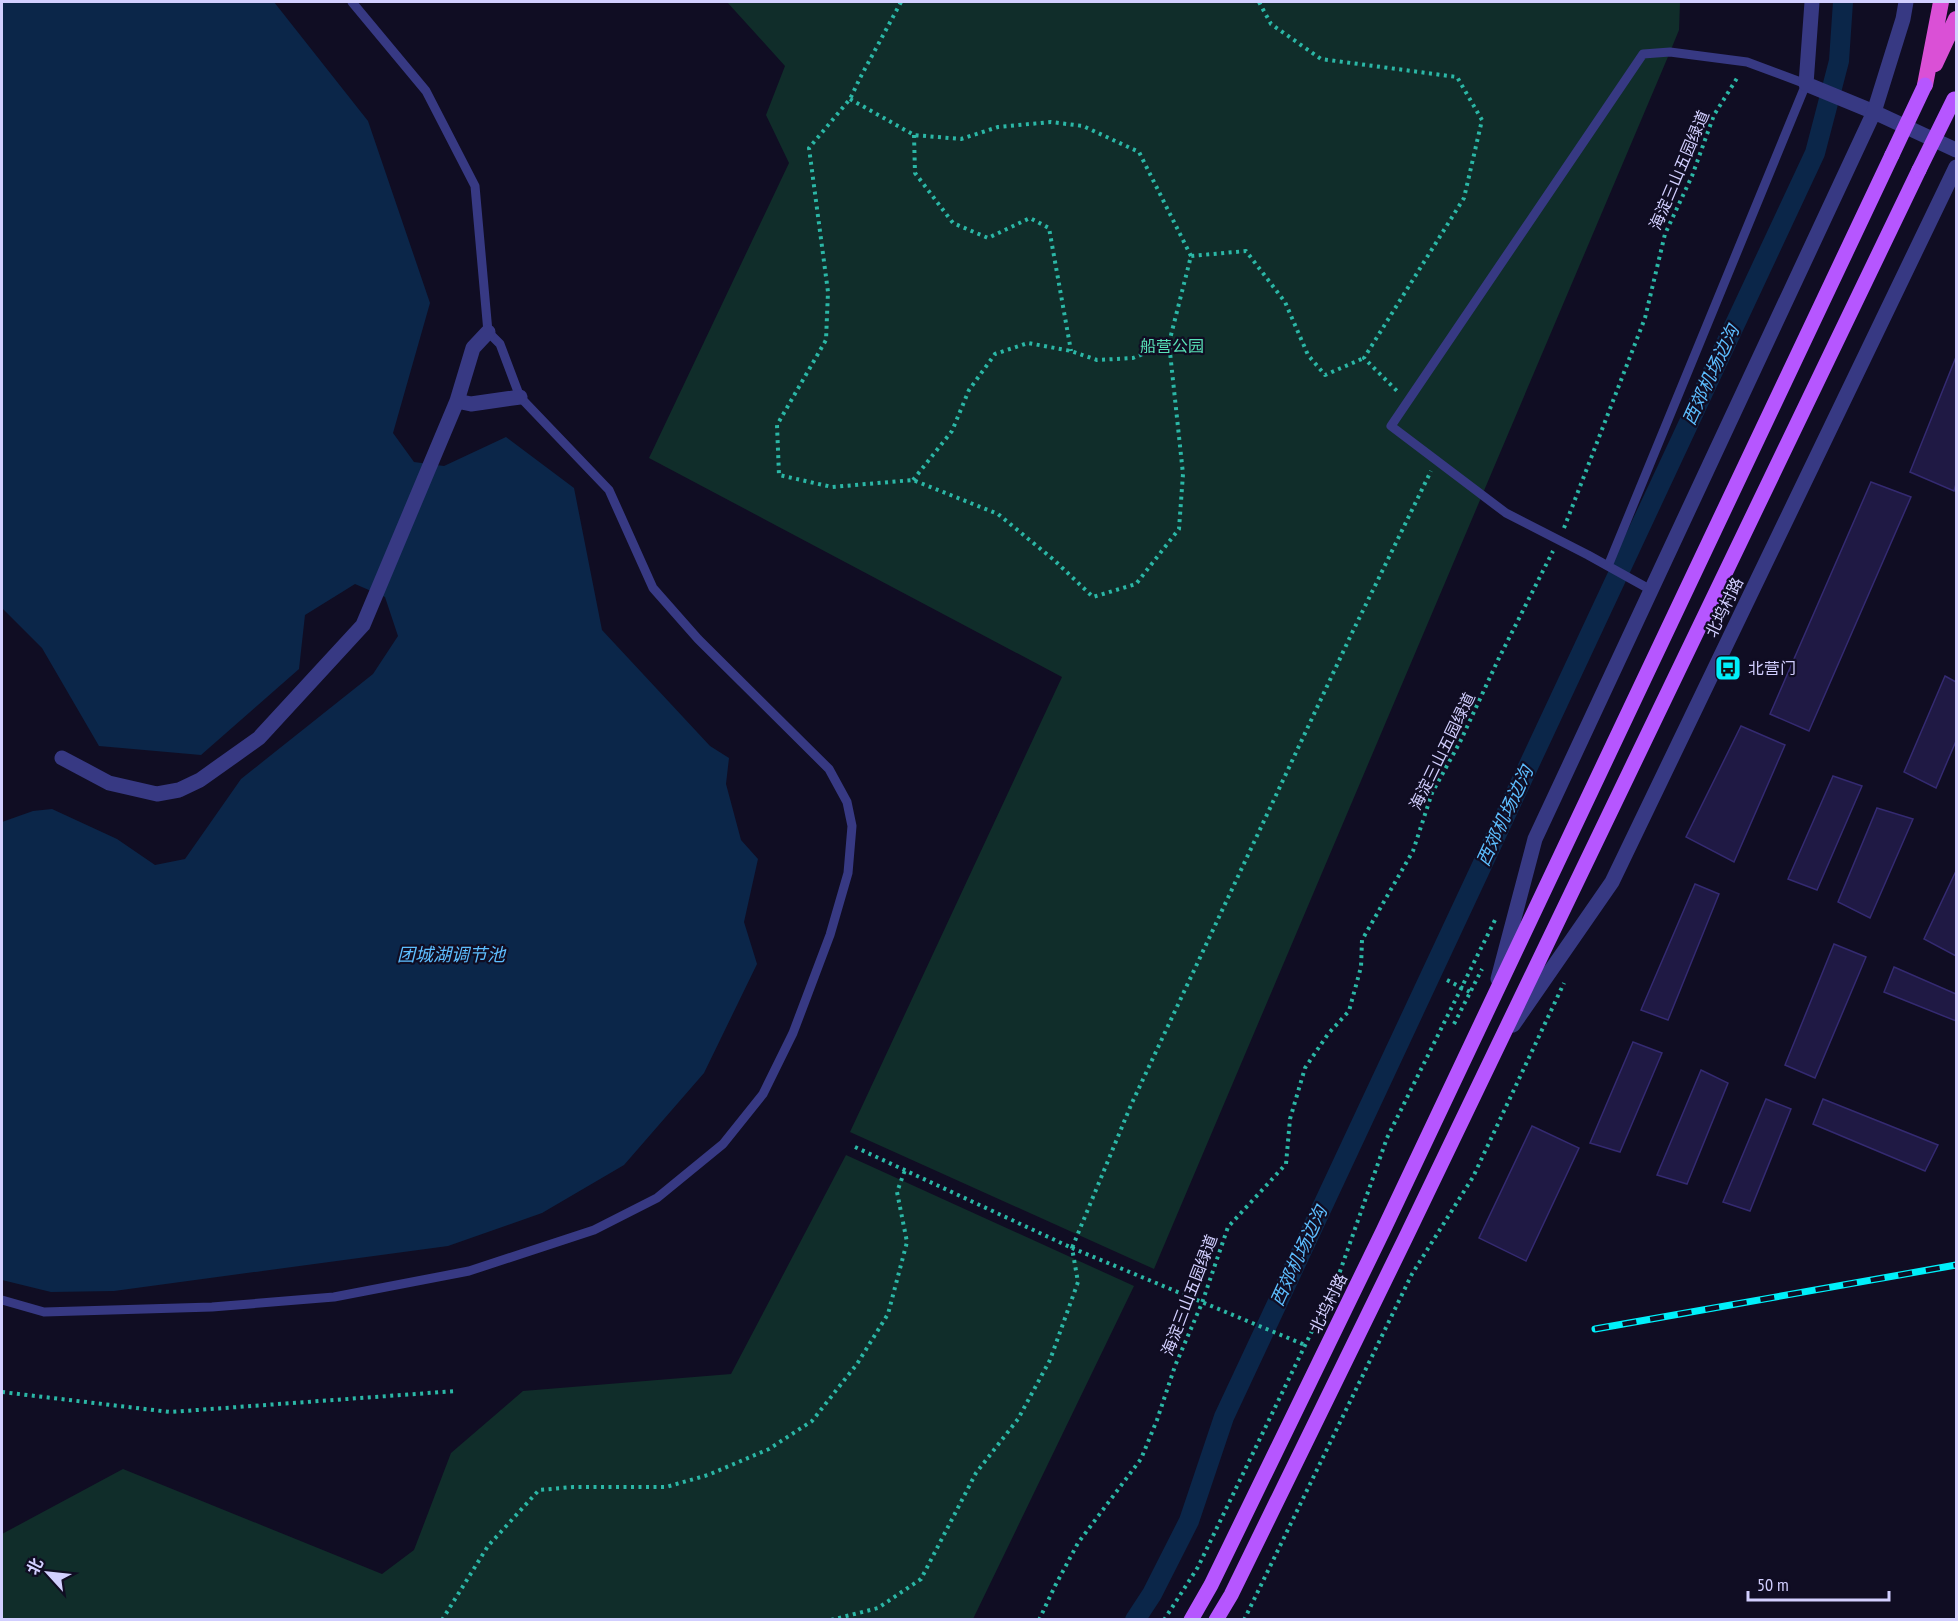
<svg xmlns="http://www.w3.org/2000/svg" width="1958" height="1621" viewBox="0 0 1958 1621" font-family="'PT Sans Narrow','Noto Sans SC',sans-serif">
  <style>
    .green { fill: #102d2a }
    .water { fill: #0b2649 }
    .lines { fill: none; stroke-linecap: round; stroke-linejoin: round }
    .canal { stroke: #0b2649; stroke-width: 20 }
    .building { fill: #1f1944; stroke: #342a71; stroke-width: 1.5 }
    .path { stroke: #2bb7a6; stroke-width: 4; stroke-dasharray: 3 4.5; stroke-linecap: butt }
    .service { stroke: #373983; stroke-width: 9 }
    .minor { stroke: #373983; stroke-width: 15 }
    .tertiary { stroke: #373983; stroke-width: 15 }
    .primary { stroke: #b656ff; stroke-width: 15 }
    .trunk { stroke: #da50d6; stroke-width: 16 }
    .rail-casing { stroke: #00f0fa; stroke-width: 7 }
    .rail { stroke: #100d23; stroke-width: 4.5; stroke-dasharray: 14; stroke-linecap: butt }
    .primary-bridge { stroke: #b656ff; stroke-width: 15 }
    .labels { text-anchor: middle; stroke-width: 4.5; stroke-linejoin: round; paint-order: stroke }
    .street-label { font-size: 16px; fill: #d2cfff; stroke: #100d23 }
    .park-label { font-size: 16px; fill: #58e2b7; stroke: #100d23 }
    .poi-label { font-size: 16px; fill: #d2cfff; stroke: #100d23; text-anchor: start }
    .water-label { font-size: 18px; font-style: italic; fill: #5dbeff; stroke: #100d23 }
  </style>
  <rect width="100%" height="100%" fill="#100d23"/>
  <path class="green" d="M 727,2 L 1680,2 L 1679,30 L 1670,52 L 1154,1269 L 850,1132 L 1062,677 L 649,458 L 789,163 L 766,115 L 785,66 Z
    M 846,1155 L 1134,1286 L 973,1619 L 2,1619 L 2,1534 L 123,1469 L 382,1574 L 414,1550 L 451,1453 L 523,1391 L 731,1374 Z"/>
  <path class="water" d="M 2,2 L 274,2 L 368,121 L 430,303 L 393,433 L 414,462 L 444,466 L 506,437 L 574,488 L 602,630 L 710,746 L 729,758 L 726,784 L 741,840 L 758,859 L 744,922 L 757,964 L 704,1073 L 624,1165 L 542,1213 L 448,1246 L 114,1291 L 51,1292 L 2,1280 L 2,822 L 33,811 L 52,809 L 117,839 L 155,865 L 185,859 L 241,779 L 373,674 L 398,636 L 385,597 L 355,584 L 305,615 L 299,669 L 201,755 L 99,746 L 42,648 L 2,608 Z"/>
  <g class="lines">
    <path class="canal" d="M 1135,1620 L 1152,1594 L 1189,1521 L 1224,1417 L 1815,153 L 1839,61 L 1843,2"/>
  </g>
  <path class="building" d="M 1956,357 L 1956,484 L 1954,491 L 1910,472 Z
    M 1871,482 L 1911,497 L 1809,731 L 1770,714 Z
    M 1945,676 L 1956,682 L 1956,741 L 1936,788 L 1904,772 Z
    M 1741,726 L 1785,745 L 1734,862 L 1686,837 Z
    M 1833,776 L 1862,786 L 1817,890 L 1788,879 Z
    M 1877,808 L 1913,819 L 1870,918 L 1838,902 Z
    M 1956,871 L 1956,956 L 1924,939 Z
    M 1695,884 L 1719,894 L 1668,1020 L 1641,1010 Z
    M 1834,944 L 1866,957 L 1815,1078 L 1785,1065 Z
    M 1894,967 L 1956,994 L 1956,1021 L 1884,992 Z
    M 1633,1042 L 1662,1053 L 1620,1152 L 1590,1143 Z
    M 1701,1070 L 1728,1083 L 1687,1184 L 1657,1175 Z
    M 1766,1099 L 1791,1109 L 1750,1211 L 1723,1202 Z
    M 1823,1099 L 1938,1145 L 1925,1171 L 1813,1124 Z
    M 1532,1126 L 1579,1148 L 1526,1261 L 1479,1238 Z"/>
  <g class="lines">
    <path class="path" d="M 901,2 L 860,78 L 850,99 L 809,148 L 828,292 L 826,340 L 777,425 L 779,475 L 832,487 L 913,480 L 998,514 L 1054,560 L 1093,597 L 1136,584 L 1179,529 L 1183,474 L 1169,343 L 1191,256 L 1246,251 L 1285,302 L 1308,355 L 1325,375 L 1364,358
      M 1259,2 L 1271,24 L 1321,59 L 1457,77 L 1482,120 L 1464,198 L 1364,358 L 1399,393
      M 850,99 L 914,135 L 961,139 L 998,127 L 1051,122 L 1083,126 L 1139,152 L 1191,256
      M 914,135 L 915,173 L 953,223 L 988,238 L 1030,218 L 1049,228 L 1071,351
      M 913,480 L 952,431 L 969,390 L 995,354 L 1028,343 L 1071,351 L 1097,360 L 1133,358 L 1168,344
      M 1564,528 L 1645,318 L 1665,234 L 1692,176 L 1714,115 L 1739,75
      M 1447,980 L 1470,992
      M 1454,1024 L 1482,969
      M 855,1147 L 1072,1248 L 1131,1105 L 1351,635 L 1431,471
      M 2,1392 L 170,1412 L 456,1391
      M 442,1620 L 488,1546 L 539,1490 L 573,1487 L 666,1487 L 708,1475 L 769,1449 L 812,1421 L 857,1364 L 888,1314 L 907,1242 L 897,1192 L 905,1170
      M 831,1620 L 878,1608 L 921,1579 L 976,1473 L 1018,1419 L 1050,1360 L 1078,1282 L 1072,1248 L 1305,1345
      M 1039,1620 L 1055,1586 L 1078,1543 L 1141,1459 L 1157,1420 L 1175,1366 L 1202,1303 L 1228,1227 L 1286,1164 L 1290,1119 L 1305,1068 L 1328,1034 L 1349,1011 L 1361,967 L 1362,940 L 1413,851 L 1432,793 L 1460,742 L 1498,660 L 1553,551
      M 1164,1620 L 1198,1567 L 1338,1277 L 1387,1138 L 1495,920
      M 1244,1620 L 1412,1274 L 1473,1177 L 1564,983"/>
    <path class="service" d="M 1608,566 L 1806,84 L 1747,62 L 1670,52 L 1643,54 L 1391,426 L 1506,513 L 1588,555 L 1651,590
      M 2,1300 L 44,1312 L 212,1307 L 334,1297 L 469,1271 L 594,1230 L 657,1198 L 723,1144 L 763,1094 L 793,1033 L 830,935 L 848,873 L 852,826 L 847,802 L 829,769 L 698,639 L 653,588 L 609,490 L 520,397 L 500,344 L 488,332 L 475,186 L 426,91 L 352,2"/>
    <path class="minor" d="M 1812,2 L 1806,84 L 1874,112
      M 457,401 L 471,404 L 520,397
      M 62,758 L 109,783 L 157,794 L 179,790 L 200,780 L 259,738 L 363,625 L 457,401 L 473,348 L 488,332"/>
    <path class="tertiary" d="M 1874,112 L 1956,150
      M 1498,979 L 1535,839 L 1874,112 L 1903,19 L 1906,2
      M 1513,1025 L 1612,882 L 1956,167"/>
    <path class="primary" d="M 1191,1620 L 1211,1585 L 1383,1231 L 1892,155
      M 1216,1620 L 1231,1595 L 1405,1239 L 1919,170"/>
    <path class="trunk" d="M 1935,64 L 1956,19
      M 1925,85 L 1941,2"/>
    <defs>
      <path id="rail" d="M 1595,1329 L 1956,1265"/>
    </defs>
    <use href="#rail" class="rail-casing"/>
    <use href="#rail" class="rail"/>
    <path class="primary-bridge" d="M 1892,155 L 1925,85
      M 1919,170 L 1954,99"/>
  </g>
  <defs>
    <symbol id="bus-square" viewBox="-11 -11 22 22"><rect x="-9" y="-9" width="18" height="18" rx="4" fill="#00f0fa" stroke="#100d23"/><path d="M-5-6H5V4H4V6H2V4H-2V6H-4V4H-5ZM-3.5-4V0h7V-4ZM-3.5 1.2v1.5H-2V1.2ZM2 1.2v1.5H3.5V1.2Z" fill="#111"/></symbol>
  </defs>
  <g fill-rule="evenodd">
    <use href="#bus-square" x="1713" y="653" width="30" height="30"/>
  </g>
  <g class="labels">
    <g class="street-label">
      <text transform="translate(1679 170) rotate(-67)" y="6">海淀三山五园绿道</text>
      <text transform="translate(1724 607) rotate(-64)" y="6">北坞村路</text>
      <text transform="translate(1442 751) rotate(-64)" y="6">海淀三山五园绿道</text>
      <text transform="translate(1189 1295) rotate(-69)" y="6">海淀三山五园绿道</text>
      <text transform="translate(1328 1303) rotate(-64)" y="6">北坞村路</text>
    </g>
    <g class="park-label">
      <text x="1172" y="352">船营公园</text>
    </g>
    <g class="poi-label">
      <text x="1748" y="674">北营门</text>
    </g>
    <g class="water-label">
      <text transform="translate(1711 375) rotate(-65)" y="6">西郊机场边沟</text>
      <text transform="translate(1505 816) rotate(-65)" y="6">西郊机场边沟</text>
      <text x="451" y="961">团城湖调节池</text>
      <text transform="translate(1299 1256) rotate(-65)" y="6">西郊机场边沟</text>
    </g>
  </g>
  <rect width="1958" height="1621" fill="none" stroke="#d2cfff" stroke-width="6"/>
  <g transform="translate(48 1573) rotate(297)" stroke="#100d23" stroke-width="4.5" paint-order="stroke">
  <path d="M0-4.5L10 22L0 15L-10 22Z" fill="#d2cfff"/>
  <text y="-9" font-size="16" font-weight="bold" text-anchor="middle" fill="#d2cfff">北</text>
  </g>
  <path d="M1748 1591v9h141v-9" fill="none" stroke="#d2cfff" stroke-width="3"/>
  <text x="1757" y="1591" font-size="18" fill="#d2cfff" stroke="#100d23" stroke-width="4.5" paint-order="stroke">50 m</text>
</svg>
